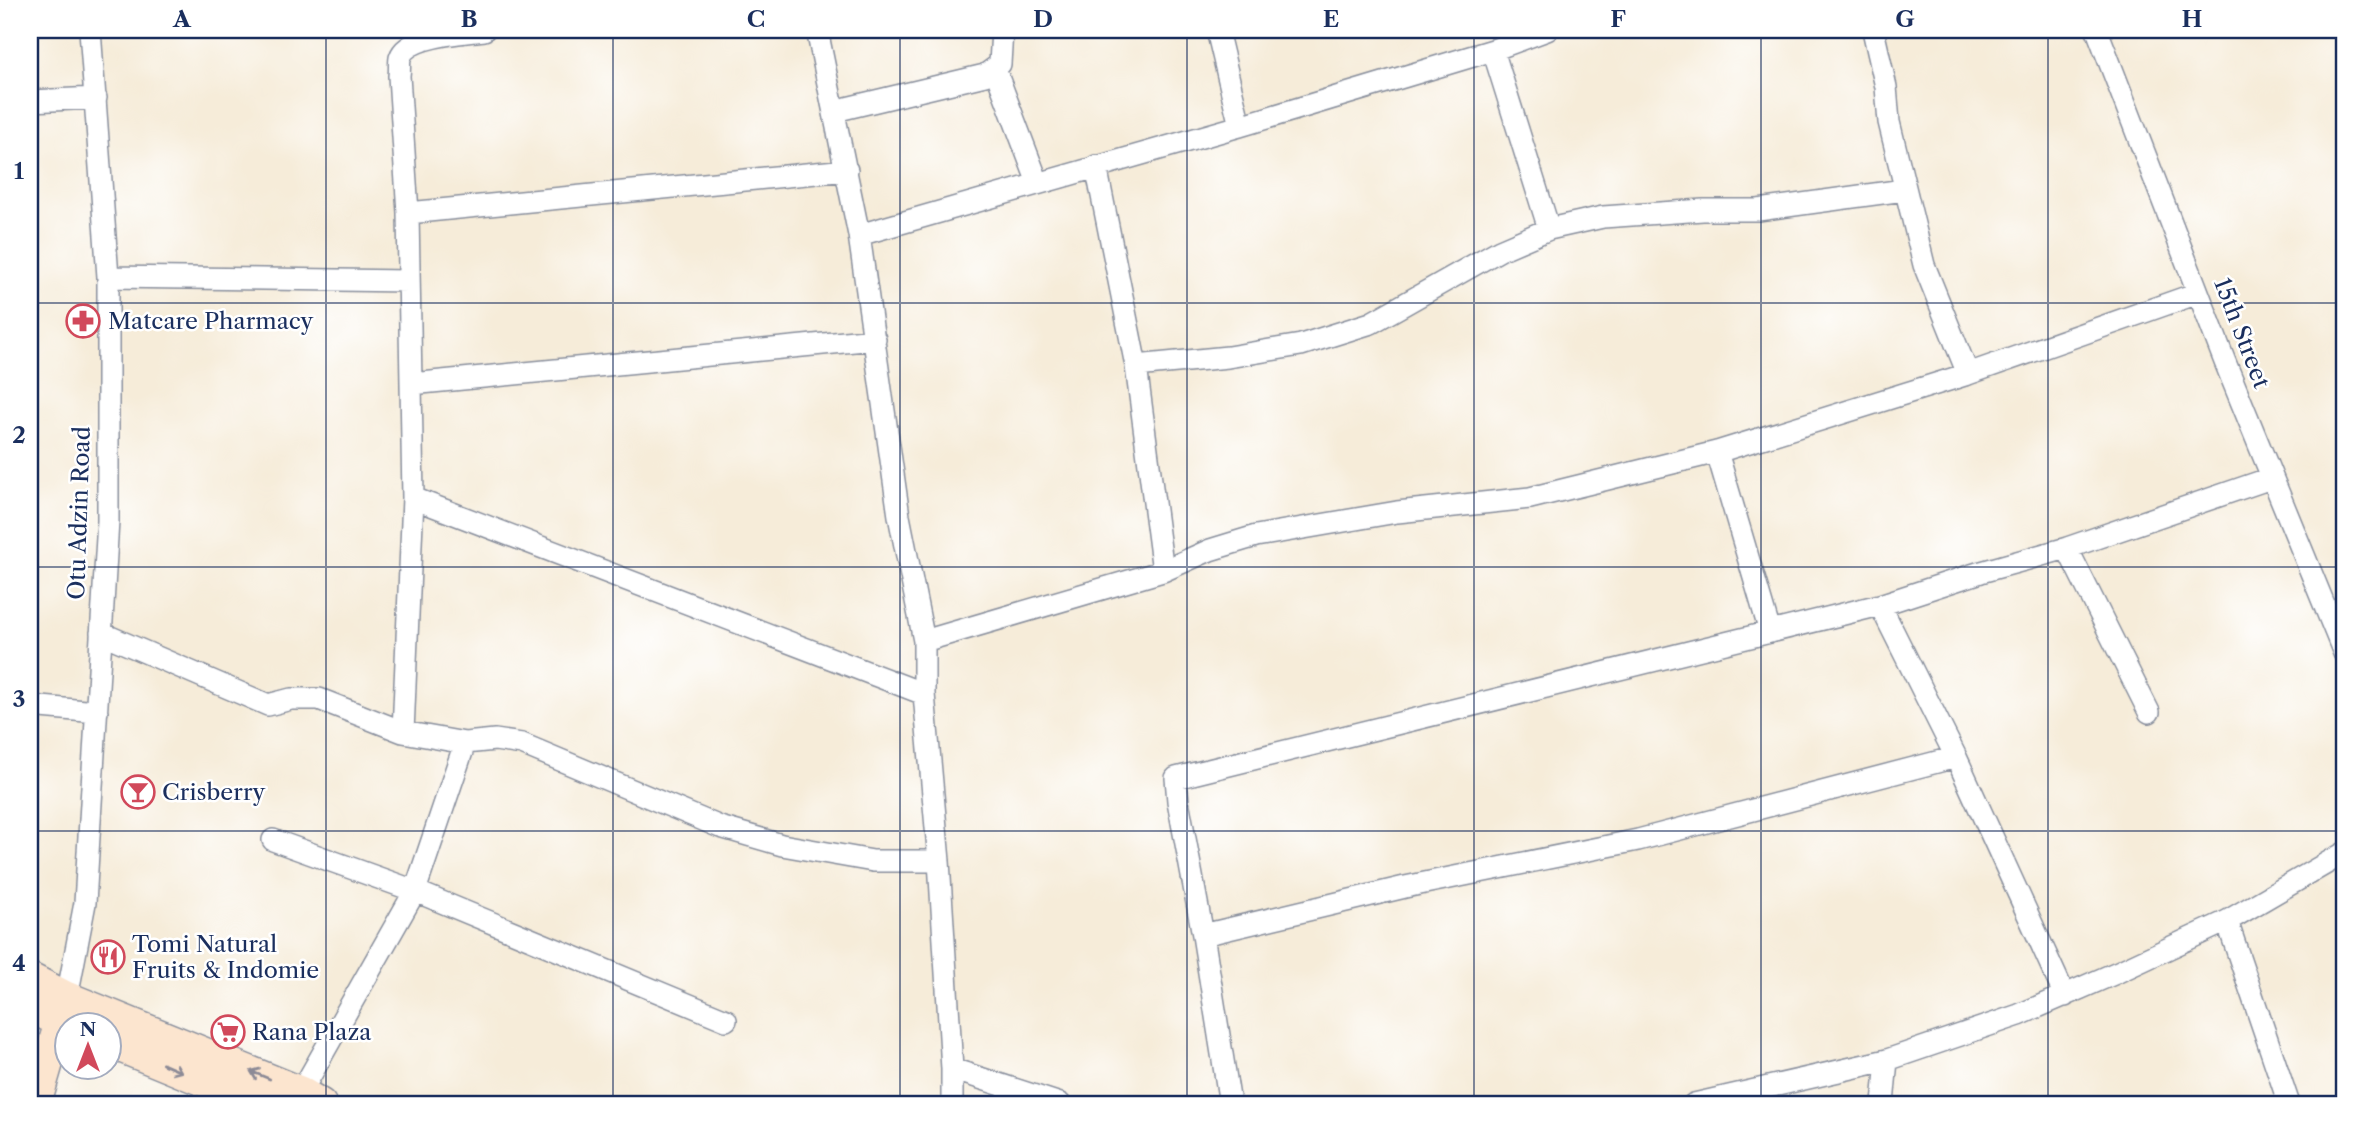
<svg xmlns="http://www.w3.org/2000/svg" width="2374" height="1134" viewBox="0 0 2374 1134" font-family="'Libre Caslon Text',serif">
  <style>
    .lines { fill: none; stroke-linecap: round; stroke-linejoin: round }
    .street-casing { stroke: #888e9c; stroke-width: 24 }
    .secondary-casing { stroke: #888e9c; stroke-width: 33 }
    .street { stroke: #fff; stroke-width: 21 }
    .secondary { stroke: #fce5cf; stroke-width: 30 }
    .oneway { stroke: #8c8a96 }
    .grid { fill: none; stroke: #1b2f5e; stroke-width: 2; stroke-opacity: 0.55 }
    .labels { text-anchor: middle; stroke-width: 5; stroke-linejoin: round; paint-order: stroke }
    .poi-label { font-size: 23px; fill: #1b2f5e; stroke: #fff; text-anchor: start }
    .street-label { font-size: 23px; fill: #1b2f5e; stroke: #fff }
    .neatline { fill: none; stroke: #1b2f5e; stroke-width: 2.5 }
    .grid-label { font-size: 23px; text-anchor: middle; font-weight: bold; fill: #1b2f5e }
  </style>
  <rect width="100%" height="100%" fill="#fff"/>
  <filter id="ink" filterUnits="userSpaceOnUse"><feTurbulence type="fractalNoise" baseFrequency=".0143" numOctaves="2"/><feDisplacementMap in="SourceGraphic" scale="14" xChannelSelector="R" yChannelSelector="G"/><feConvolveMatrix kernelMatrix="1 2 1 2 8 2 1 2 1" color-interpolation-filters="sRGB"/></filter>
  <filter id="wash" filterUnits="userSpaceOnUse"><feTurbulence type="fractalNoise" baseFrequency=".00686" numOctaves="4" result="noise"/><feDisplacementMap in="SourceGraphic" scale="28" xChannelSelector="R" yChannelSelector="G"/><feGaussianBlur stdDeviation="1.57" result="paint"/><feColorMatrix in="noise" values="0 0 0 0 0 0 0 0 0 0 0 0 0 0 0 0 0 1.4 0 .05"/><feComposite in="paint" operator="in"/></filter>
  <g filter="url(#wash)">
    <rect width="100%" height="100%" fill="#f6ecd9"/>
  </g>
  <g filter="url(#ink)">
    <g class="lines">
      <defs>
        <path id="street" d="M 817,30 L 859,235 L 899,516 L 924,641 L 924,694 L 939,861 L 952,1069 L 952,1104
          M 1217,30 L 1240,126
          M 1873,30 L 1886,87 L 1889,122 L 1924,265 L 1968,374
          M 2097,30 L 2225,362 L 2344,653
          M 1493,50 L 1549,229
          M 995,69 L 1038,183
          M 30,101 L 96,98
          M 834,111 L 985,75 L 1000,64 L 1002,30
          M 1096,166 L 1136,366 L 1163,571
          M 408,213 L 847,170
          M 859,235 L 1240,126 L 1493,50 L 1547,30
          M 108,277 L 409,281
          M 1136,366 L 1228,357 L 1301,345 L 1371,323 L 1500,250 L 1549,229 L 1603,217 L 1703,210 L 1758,210 L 1904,190
          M 411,384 L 875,339
          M 1717,452 L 1770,632
          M 413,498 L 924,694
          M 2067,548 L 2149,712
          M 1880,605 L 1956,757 L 2065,996
          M 101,633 L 268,705 L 291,699 L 319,699 L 403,732 L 465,743
          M 924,641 L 1163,571 L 1210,550 L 1256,536 L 1397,512 L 1530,498 L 1717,452 L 1968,374 L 2198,293
          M 30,706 L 97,712
          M 403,732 L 413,498 L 408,213 L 399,76 C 400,70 399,63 400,58 C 407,35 463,33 484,30
          M 273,840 L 415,891 L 726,1020
          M 2227,921 L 2289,1104
          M 1203,935 L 1405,887 L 1638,840 L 1956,757
          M 67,997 L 85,903 L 108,521 L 108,277 L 90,30
          M 952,1069 L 1060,1104
          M 301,1092 L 415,891 L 465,743 L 495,740 L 522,744 L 720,827 L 782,845 L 873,861 L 939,861
          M 1230,1104 L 1203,935 L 1178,801 L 1176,778 L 1880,605 L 1981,572 L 2067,548 L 2271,478
          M 1694,1104 L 1887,1060 L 2019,1015 L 2118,972 L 2227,921 L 2344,853
          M 1883,1104 L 1887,1060"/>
        <path id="secondary" d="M 30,978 L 67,997 L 301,1092 L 321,1104
          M 30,1007 L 67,1026
          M 108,1042 L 259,1104
          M 36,1104 L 67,997"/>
      </defs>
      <use href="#street" class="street-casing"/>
      <use href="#secondary" class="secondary-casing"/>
      <use href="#street" class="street"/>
      <use href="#secondary" class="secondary"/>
    </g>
    <defs><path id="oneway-shaft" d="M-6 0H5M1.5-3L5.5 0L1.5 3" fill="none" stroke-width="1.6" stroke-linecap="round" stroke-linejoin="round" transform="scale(1.75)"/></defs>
    <g class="oneway">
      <use href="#oneway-shaft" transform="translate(172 1068) rotate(23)"/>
      <use href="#oneway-shaft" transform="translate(260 1075) rotate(-158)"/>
    </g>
  </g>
  <path class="grid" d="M 326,30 L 326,1104M 613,30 L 613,1104M 900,30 L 900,1104M 1187,30 L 1187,1104M 1474,30 L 1474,1104M 1761,30 L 1761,1104M 2048,30 L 2048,1104M 30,303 L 2344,303M 30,567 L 2344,567M 30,831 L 2344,831"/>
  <defs>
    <symbol id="pharmacy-ring" viewBox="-11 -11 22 22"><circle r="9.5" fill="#fff" stroke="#d1495b" stroke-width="1.5"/><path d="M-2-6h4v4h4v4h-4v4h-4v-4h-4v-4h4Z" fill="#d1495b"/></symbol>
    <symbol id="bar-ring" viewBox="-11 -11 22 22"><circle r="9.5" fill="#fff" stroke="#d1495b" stroke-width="1.5"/><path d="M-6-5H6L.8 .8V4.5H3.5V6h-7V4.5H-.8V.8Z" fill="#d1495b"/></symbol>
    <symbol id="restaurant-ring" viewBox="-11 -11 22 22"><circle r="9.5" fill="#fff" stroke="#d1495b" stroke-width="1.5"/><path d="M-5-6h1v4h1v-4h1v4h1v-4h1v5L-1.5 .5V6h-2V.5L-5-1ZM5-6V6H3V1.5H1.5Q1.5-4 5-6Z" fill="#d1495b"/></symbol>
    <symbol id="supermarket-ring" viewBox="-11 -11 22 22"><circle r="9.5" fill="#fff" stroke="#d1495b" stroke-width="1.5"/><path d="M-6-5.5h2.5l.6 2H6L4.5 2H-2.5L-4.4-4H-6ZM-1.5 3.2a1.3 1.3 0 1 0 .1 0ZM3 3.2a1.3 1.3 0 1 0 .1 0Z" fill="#d1495b"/></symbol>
  </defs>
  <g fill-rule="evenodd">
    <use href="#pharmacy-ring" x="64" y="302" width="38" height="38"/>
    <use href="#bar-ring" x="119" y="773" width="38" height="38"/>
    <use href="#restaurant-ring" x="89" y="938" width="38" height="38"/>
    <use href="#supermarket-ring" x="209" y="1013" width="38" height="38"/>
  </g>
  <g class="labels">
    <g class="poi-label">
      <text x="108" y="329">Matcare Pharmacy</text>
      <text x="162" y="800">Crisberry</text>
      <text x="132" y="952">Tomi Natural<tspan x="132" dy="26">Fruits &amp; Indomie</tspan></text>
      <text x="252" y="1040">Rana Plaza</text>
    </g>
    <g class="street-label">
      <text transform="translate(2242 333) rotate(69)" y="8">15th Street</text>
      <text transform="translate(79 513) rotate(-88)" y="8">Otu Adzin Road</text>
    </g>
  </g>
  <rect width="2374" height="1134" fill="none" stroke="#fff" stroke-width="77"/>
  <g transform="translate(88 1046)"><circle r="33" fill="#ffffff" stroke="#a4acbf" stroke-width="2"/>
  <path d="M0-5L12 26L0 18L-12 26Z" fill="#d1495b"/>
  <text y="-10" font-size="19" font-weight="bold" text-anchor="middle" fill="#1b2f5e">N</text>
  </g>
  <rect x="38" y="38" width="2298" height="1058" class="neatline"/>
  <g class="grid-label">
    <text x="182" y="27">A</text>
    <text x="469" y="27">B</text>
    <text x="756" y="27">C</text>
    <text x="1043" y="27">D</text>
    <text x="1331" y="27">E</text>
    <text x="1618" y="27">F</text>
    <text x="1905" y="27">G</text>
    <text x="2192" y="27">H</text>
    <text x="19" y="179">1</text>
    <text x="19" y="443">2</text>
    <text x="19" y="707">3</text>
    <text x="19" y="971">4</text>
  </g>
</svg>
